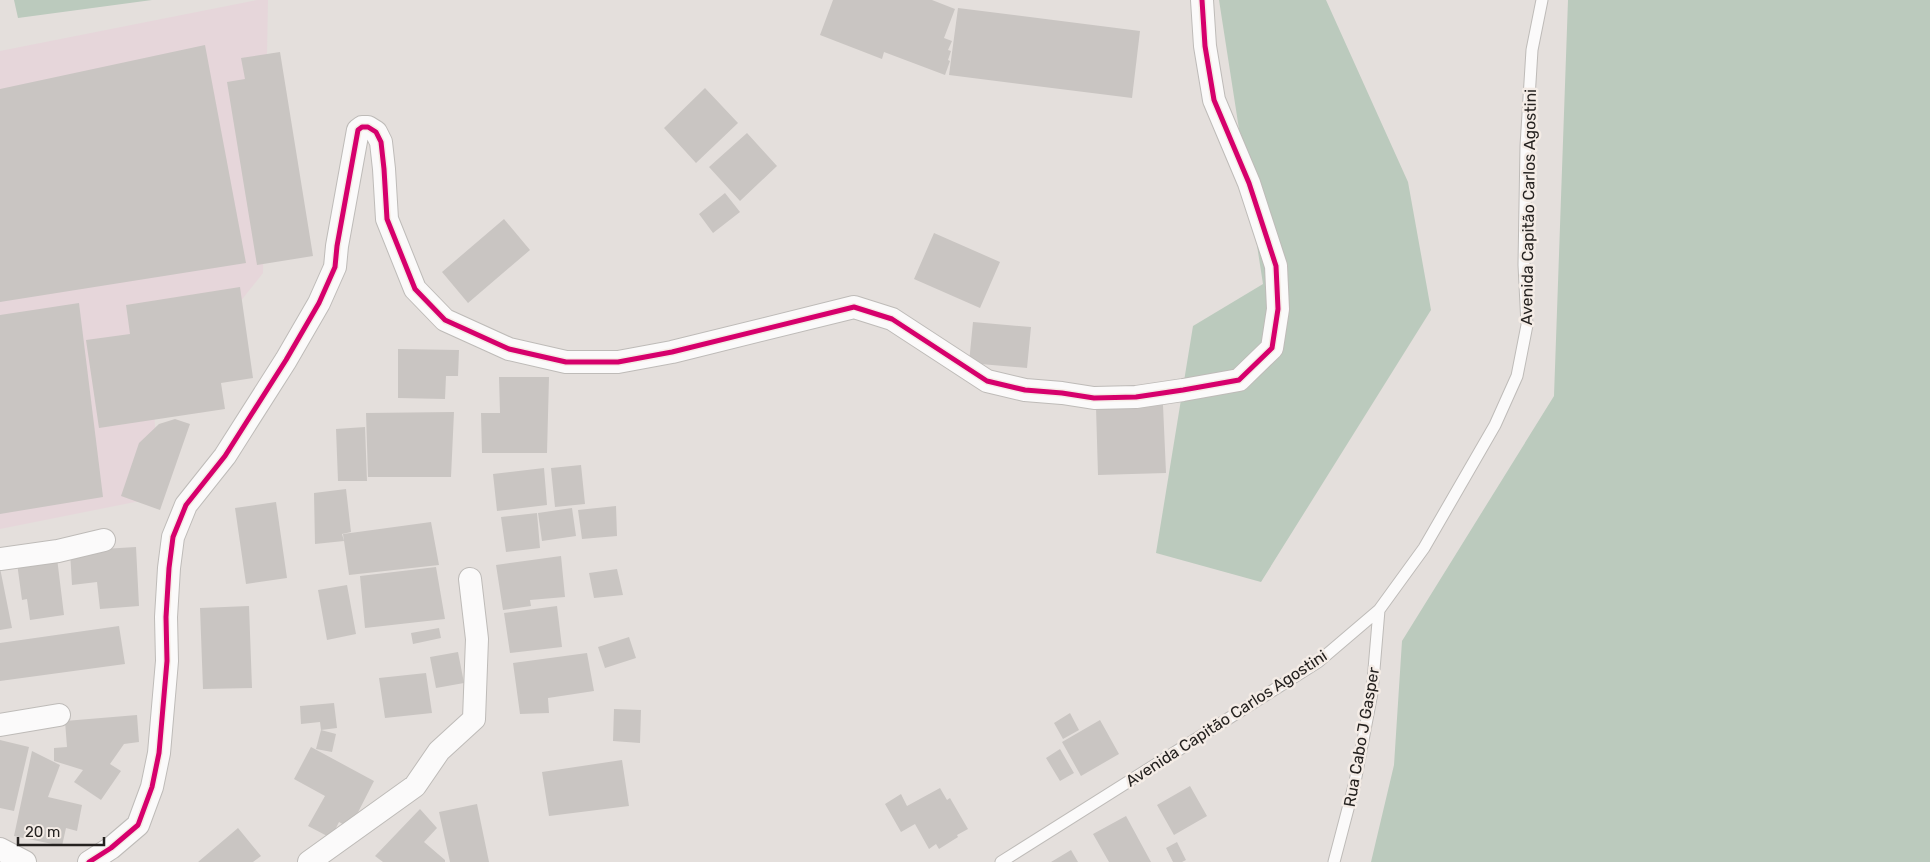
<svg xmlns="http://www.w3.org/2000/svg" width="1930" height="862" viewBox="0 0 1930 862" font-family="Rubik,sans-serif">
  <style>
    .industrial { fill: #e6d6da }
    .green { fill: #bbcabd }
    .building { fill: #c9c5c2 }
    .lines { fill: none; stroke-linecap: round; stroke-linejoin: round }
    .service-casing { stroke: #bebbb8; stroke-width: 13 }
    .minor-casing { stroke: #bebbb8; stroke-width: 24 }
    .service { stroke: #fbfafa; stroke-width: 11 }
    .minor { stroke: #fbfafa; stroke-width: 22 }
    .cycleway-casing { stroke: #f4ece6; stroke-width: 8 }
    .cycleway { stroke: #d6006c; stroke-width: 5 }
    .labels { text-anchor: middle; stroke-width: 5; stroke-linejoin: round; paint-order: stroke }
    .street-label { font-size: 16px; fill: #252220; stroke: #f4ece6 }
  </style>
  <rect width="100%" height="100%" fill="#e4dfdc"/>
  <path class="industrial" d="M 257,0 L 268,0 L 263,273 L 154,411 L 160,497 L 0,529 L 0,51 Z"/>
  <path class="green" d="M 14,0 L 152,0 L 18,18 Z
    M 1219,0 L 1326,0 L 1408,182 L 1431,310 L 1261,582 L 1156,553 L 1193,326 L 1263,284 Z
    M 1568,0 L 1930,0 L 1930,862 L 1371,862 L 1394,765 L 1402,641 L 1554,396 Z"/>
  <path class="building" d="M 833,0 L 932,0 L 955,9 L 944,38 L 952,41 L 948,50 L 951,51 L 948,60 L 950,61 L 945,75 L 884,52 L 882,59 L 820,35 Z
    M 958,8 L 1140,31 L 1132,98 L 949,75 Z
    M 205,45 L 246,263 L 0,302 L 0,89 Z
    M 280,52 L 313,256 L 257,265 L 227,82 L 245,79 L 241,58 Z
    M 705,88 L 738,123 L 696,163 L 664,128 Z
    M 747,133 L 777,166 L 740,201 L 709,167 Z
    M 725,193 L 740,212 L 713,233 L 699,214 Z
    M 504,219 L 530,250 L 468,303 L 442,272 Z
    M 934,233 L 1000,262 L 980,308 L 914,279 Z
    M 240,287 L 253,378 L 221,383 L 225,409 L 99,428 L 86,340 L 130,334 L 126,305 Z
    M 79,303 L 103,497 L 0,514 L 0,315 Z
    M 973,322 L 1031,327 L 1027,368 L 969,363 Z
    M 398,349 L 459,350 L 458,376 L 446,376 L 445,399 L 398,398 Z
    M 499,377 L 549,377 L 547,453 L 482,453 L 481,413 L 500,413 Z
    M 1163,405 L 1166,473 L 1098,475 L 1096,407 Z
    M 454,412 L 451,477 L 368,477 L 366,413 Z
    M 175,419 L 190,424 L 160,510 L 121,496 L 139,443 L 159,424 Z
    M 365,427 L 367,481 L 338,481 L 336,429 Z
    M 581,465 L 585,504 L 555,507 L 551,468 Z
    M 544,468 L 547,505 L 497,511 L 493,474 Z
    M 346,489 L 351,532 L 342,534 L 344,541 L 315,544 L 314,493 Z
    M 276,502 L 287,578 L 246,584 L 235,508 Z
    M 616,506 L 617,536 L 582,539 L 578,510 Z
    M 572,508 L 576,536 L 542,541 L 538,513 Z
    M 537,513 L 540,548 L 506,552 L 501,517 Z
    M 431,522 L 439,565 L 349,575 L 343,534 Z
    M 136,547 L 139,606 L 100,609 L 97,582 L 72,585 L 70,551 Z
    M 561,556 L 565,597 L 530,600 L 531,606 L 503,610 L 496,565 Z
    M 57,558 L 64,615 L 30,620 L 27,599 L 22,600 L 17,563 Z
    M 436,567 L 445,619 L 365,628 L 360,576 Z
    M 0,568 L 12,628 L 0,630 Z
    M 617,569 L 623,595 L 594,598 L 589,573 Z
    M 347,585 L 356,634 L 327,640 L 318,590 Z
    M 249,606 L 252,688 L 203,689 L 200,608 Z
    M 557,606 L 562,647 L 510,653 L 504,613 Z
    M 119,626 L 125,664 L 0,681 L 0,643 Z
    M 439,628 L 441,638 L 413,644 L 411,633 Z
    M 629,637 L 636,658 L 605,668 L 598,647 Z
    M 458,652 L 464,683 L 436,688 L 430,657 Z
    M 587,653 L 594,691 L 548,698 L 549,713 L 520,714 L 513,663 Z
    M 426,673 L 432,713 L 385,718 L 379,678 Z
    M 334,703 L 337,728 L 321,730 L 320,722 L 301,724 L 300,706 Z
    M 614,709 L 641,710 L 640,743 L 613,741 Z
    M 1070,713 L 1079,730 L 1063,739 L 1054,723 Z
    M 137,715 L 139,742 L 124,744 L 110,764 L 121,771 L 101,800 L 74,782 L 83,770 L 54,761 L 54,748 L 67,747 L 65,721 Z
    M 1100,720 L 1119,754 L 1081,776 L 1062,742 Z
    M 321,730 L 336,734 L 332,752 L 316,749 Z
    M 0,740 L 29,747 L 14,811 L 0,808 Z
    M 311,747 L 374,781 L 350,828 L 339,822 L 331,838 L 308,826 L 325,796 L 294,779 Z
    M 1060,749 L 1074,773 L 1060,781 L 1046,758 Z
    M 32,751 L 60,765 L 48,797 L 82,805 L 77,831 L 66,828 L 62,846 L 14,836 Z
    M 622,760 L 629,806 L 549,816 L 542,772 Z
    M 1190,786 L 1207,816 L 1174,835 L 1157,805 Z
    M 940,788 L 947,800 L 950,798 L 968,829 L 957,835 L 958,837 L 939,849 L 936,844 L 929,849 L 915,824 L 901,832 L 885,804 L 901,794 L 907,806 Z
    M 477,804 L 489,862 L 450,862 L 439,812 Z
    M 420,809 L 437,828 L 424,842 L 445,860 L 445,862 L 383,862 L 375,856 Z
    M 1126,816 L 1151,862 L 1109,862 L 1093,834 Z
    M 238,828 L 261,856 L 253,862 L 198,862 Z
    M 1177,842 L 1186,860 L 1182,862 L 1173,862 L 1166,848 Z
    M 1071,850 L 1078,862 L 1051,862 Z"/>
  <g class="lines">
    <defs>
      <path id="service" d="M 1001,862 L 1318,662 L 1379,610 L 1424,548 L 1495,425 L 1517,376 L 1527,325 L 1524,265 L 1526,146 L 1532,50 L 1542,0
        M 1334,862 L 1355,782 L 1372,693 L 1379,610"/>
      <path id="minor" d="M 0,559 L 58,551 L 104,540
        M 0,725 L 59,715
        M 0,849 L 25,862
        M 89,862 L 111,848 L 138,825 L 152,787 L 159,753 L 167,661 L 166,617 L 169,568 L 173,537 L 186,505 L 225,456 L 286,360 L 319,303 L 335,267 L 337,246 L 358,130 L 362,127 L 368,127 L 376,132 L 381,142 L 384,169 L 387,219 L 415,289 L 445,320 L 509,349 L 566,362 L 618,362 L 672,352 L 854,307 L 892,319 L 987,381 L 1025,390 L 1062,393 L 1094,398 L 1136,397 L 1183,390 L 1239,380 L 1272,348 L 1278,309 L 1276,266 L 1249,183 L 1214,100 L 1205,46 L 1202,0
        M 309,862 L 415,786 L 439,751 L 474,719 L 477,639 L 470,579"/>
    </defs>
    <use href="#service" class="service-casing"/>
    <use href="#minor" class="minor-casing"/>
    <use href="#service" class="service"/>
    <use href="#minor" class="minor"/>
    <defs>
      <path id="cycleway" d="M 89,862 L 111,848 L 138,825 L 152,787 L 159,753 L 167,661 L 166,617 L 169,568 L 173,537 L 186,505 L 225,456 L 286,360 L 319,303 L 335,267 L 337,246 L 358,130 L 362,127 L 368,127 L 376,132 L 381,142 L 384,169 L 387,219 L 415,289 L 445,320 L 509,349 L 566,362 L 618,362 L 672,352 L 854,307 L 892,319 L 987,381 L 1025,390 L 1062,393 L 1094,398 L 1136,397 L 1183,390 L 1239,380 L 1272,348 L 1278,309 L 1276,266 L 1249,183 L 1214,100 L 1205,46 L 1202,0"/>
    </defs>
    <use href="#cycleway" class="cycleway-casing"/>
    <use href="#cycleway" class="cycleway"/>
  </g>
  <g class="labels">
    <g class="street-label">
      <text transform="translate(1528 207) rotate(-89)" y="6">Avenida Capitão Carlos Agostini</text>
      <text transform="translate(1226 718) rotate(-33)" y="6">Avenida Capitão Carlos Agostini</text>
      <text transform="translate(1361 737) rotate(-80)" y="6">Rua Cabo J Gasper</text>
    </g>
  </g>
  <path d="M18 837v8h86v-8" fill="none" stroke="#252220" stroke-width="2.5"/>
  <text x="25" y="837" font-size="15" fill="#252220" stroke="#f4ece6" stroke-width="4" paint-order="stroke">20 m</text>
</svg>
